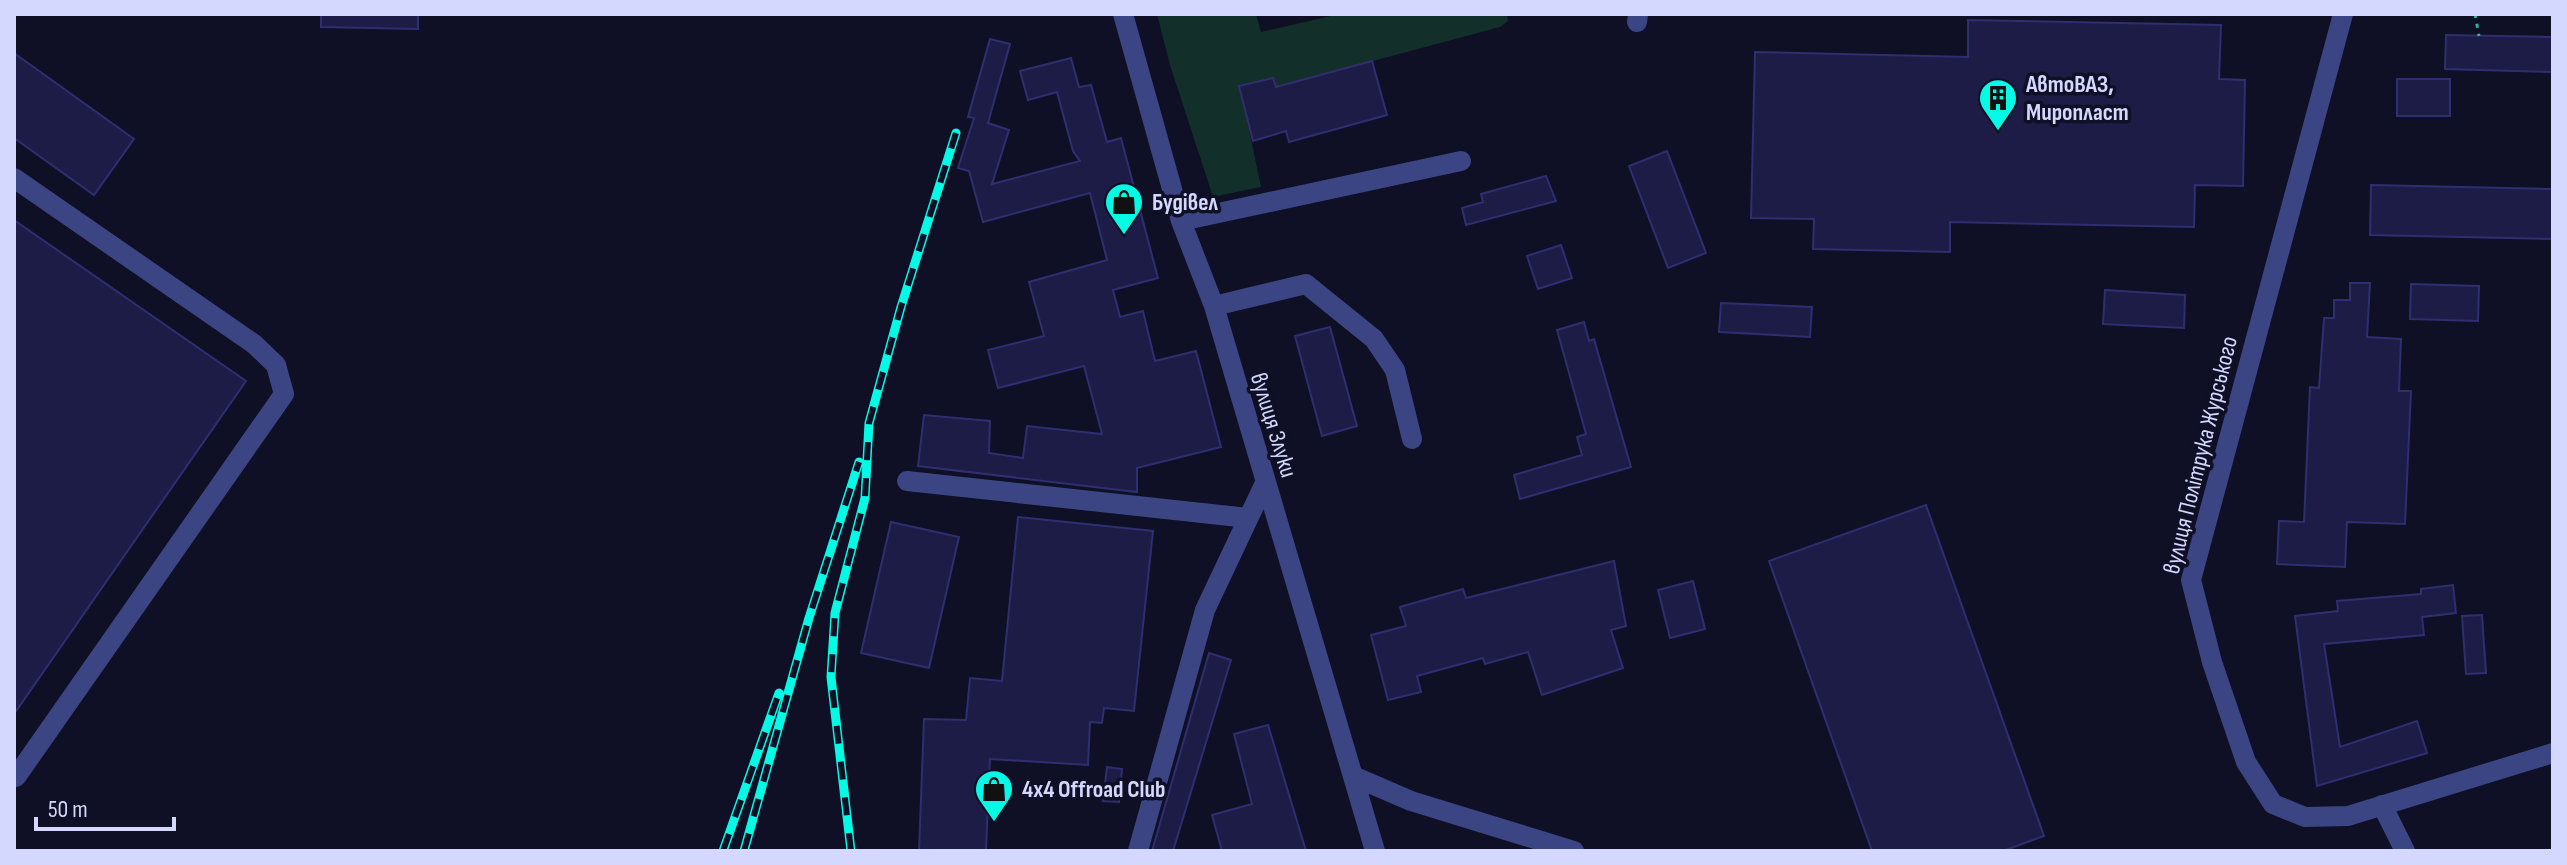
<svg xmlns="http://www.w3.org/2000/svg" width="2567" height="865" viewBox="0 0 2567 865" font-family="'Sofia Sans Condensed',sans-serif">
  <style>
    .green { fill: #122f29 }
    .building { fill: #1d1c46; stroke: #2f2e71; stroke-width: 2 }
    .lines { fill: none; stroke-linecap: round; stroke-linejoin: round }
    .path { stroke: #31b595; stroke-width: 3; stroke-dasharray: 4 6; stroke-linecap: butt }
    .minor { stroke: #3b4583; stroke-width: 20 }
    .rail-casing { stroke: #05fae6; stroke-width: 9 }
    .rail { stroke: #0f0f25; stroke-width: 6; stroke-dasharray: 18; stroke-linecap: butt }
    .labels { text-anchor: middle; stroke-width: 7; stroke-linejoin: round; paint-order: stroke }
    .poi-label { font-size: 24px; font-weight: bold; fill: #d4d7fe; stroke: #0f0f25; text-anchor: start }
    .street-label { font-size: 24px; fill: #d4d7fe; stroke: #0f0f25 }
  </style>
  <rect width="100%" height="100%" fill="#0f0f25"/>
  <path class="green" d="M 1157,14 L 1256,14 L 1261,32 L 1339,14 L 1507,14 L 1508,21 L 1500,27 L 1276,87 L 1273,78 L 1240,86 L 1261,187 L 1213,197 L 1170,65 Z"/>
  <path class="building" d="M 321,14 L 418,14 L 418,29 L 321,27 Z
    M 1968,20 L 2221,25 L 2219,79 L 2245,80 L 2243,186 L 2195,185 L 2194,227 L 1950,222 L 1950,252 L 1813,249 L 1814,219 L 1751,218 L 1755,52 L 1968,57 Z
    M 2446,35 L 2553,37 L 2553,72 L 2445,69 Z
    M 990,39 L 1010,44 L 988,123 L 1009,130 L 992,184 L 1080,161 L 1073,151 L 1057,92 L 1028,100 L 1020,71 L 1071,58 L 1079,87 L 1091,85 L 1107,142 L 1121,138 L 1158,278 L 1113,290 L 1120,317 L 1143,311 L 1155,361 L 1196,351 L 1221,447 L 1137,468 L 1137,492 L 918,466 L 924,415 L 990,421 L 989,453 L 1023,458 L 1027,426 L 1102,434 L 1084,366 L 998,388 L 988,350 L 1044,336 L 1029,282 L 1107,260 L 1090,193 L 983,222 L 969,171 L 958,168 L 974,118 L 968,117 Z
    M 14,53 L 134,139 L 94,195 L 14,138 Z
    M 1372,61 L 1387,115 L 1289,142 L 1286,131 L 1253,141 L 1239,86 L 1273,78 L 1276,87 Z
    M 2397,79 L 2450,79 L 2450,116 L 2397,116 Z
    M 1667,151 L 1706,253 L 1668,268 L 1629,166 Z
    M 1546,176 L 1556,201 L 1466,225 L 1462,208 L 1483,202 L 1481,194 Z
    M 2371,185 L 2553,189 L 2553,239 L 2370,235 Z
    M 14,220 L 246,381 L 14,714 Z
    M 1561,245 L 1572,278 L 1538,289 L 1527,256 Z
    M 2350,283 L 2370,283 L 2367,337 L 2401,339 L 2399,391 L 2411,391 L 2405,524 L 2347,522 L 2345,567 L 2277,564 L 2279,521 L 2304,522 L 2310,387 L 2319,388 L 2324,318 L 2334,318 L 2334,300 L 2350,300 Z
    M 2411,284 L 2479,286 L 2478,321 L 2410,319 Z
    M 2105,290 L 2185,295 L 2184,328 L 2103,324 Z
    M 1721,303 L 1812,307 L 1810,337 L 1719,332 Z
    M 1584,322 L 1589,341 L 1594,339 L 1631,467 L 1520,499 L 1514,475 L 1582,455 L 1577,437 L 1586,434 L 1557,330 Z
    M 1330,327 L 1357,426 L 1322,436 L 1295,336 Z
    M 1926,505 L 2044,836 L 2003,851 L 1872,851 L 1769,561 Z
    M 1018,517 L 1153,531 L 1134,711 L 1104,708 L 1102,723 L 1090,722 L 1088,765 L 990,759 L 986,851 L 919,851 L 924,719 L 966,720 L 970,678 L 1002,681 Z
    M 891,522 L 959,537 L 929,668 L 861,653 Z
    M 1614,561 L 1626,626 L 1611,630 L 1623,668 L 1542,695 L 1528,652 L 1485,664 L 1483,658 L 1417,676 L 1421,692 L 1388,700 L 1371,635 L 1406,626 L 1400,607 L 1463,589 L 1466,598 Z
    M 1693,581 L 1705,629 L 1670,638 L 1658,590 Z
    M 2453,585 L 2456,613 L 2422,617 L 2424,635 L 2324,644 L 2340,747 L 2417,721 L 2427,753 L 2317,786 L 2295,616 L 2338,611 L 2337,601 L 2421,594 L 2421,589 Z
    M 2482,615 L 2486,673 L 2466,674 L 2462,616 Z
    M 1209,653 L 1231,660 L 1173,851 L 1152,851 Z
    M 1268,725 L 1306,851 L 1222,851 L 1212,815 L 1252,804 L 1234,734 Z
    M 1107,767 L 1122,769 L 1119,802 L 1103,801 Z"/>
  <g class="lines">
    <path class="path" d="M 2475,14 L 2479,36"/>
    <path class="minor" d="M 1123,14 L 1181,221 L 1214,306 L 1375,851
      M 2343,14 L 2191,580 L 2212,662 L 2246,762 L 2273,804 L 2305,817 L 2348,816 L 2553,753
      M 1637,22 L 1638,14
      M 14,178 L 254,344 L 276,365 L 284,394 L 16,777
      M 1181,221 L 1461,161
      M 1214,306 L 1306,284 L 1374,339 L 1395,370 L 1412,439
      M 907,481 L 1248,518
      M 1353,776 L 1411,801 L 1574,851
      M 2382,805 L 2405,851
      M 1138,851 L 1205,610 L 1265,483"/>
    <defs>
      <path id="rail" d="M 723,851 L 779,693
        M 744,851 L 809,618 L 859,462
        M 851,851 L 831,677 L 835,613 L 865,498 L 869,423 L 901,307 L 956,133"/>
    </defs>
    <use href="#rail" class="rail-casing"/>
    <use href="#rail" class="rail"/>
  </g>
  <defs>
    <symbol id="building-pin" viewBox="-11 -11 22 30"><path d="M0 17L-7.5 6A9.5 9.5 0 1 1 7.5 6Z" fill="#05fae6" stroke="#0f0f25"/><path d="M-4-6H4V6H1V3H-1V6H-4ZM-2.5-4.3h1.7v1.8h-1.7ZM.8-4.3h1.7v1.8H.8ZM-2.5-1h1.7V.8h-1.7ZM.8-1h1.7V.8H.8Z" fill="#111"/></symbol>
    <symbol id="shop-pin" viewBox="-11 -11 22 30"><path d="M0 17L-7.5 6A9.5 9.5 0 1 1 7.5 6Z" fill="#05fae6" stroke="#0f0f25"/><path d="M-5-2.5h2.3a2.7 3.5 0 0 1 5.4 0H5L5.5 6h-11ZM-1.5-2.5h3a1.5 2.3 0 0 0-3 0Z" fill="#111"/></symbol>
  </defs>
  <g fill-rule="evenodd">
    <use href="#building-pin" x="1976" y="76" width="44" height="60"/>
    <use href="#shop-pin" x="1102" y="180" width="44" height="60"/>
    <use href="#shop-pin" x="972" y="767" width="44" height="60"/>
  </g>
  <g class="labels">
    <g class="poi-label">
      <text x="2026" y="92">АвтоВАЗ,<tspan x="2026" dy="28">Миропласт</tspan></text>
      <text x="1152" y="210">Будівел</text>
      <text x="1022" y="797">4x4 Offroad Club</text>
    </g>
    <g class="street-label">
      <text transform="translate(1274 425) rotate(73)" y="8">вулиця Злуки</text>
      <text transform="translate(2200 455) rotate(-76)" y="8">вулиця Політрука Журського</text>
    </g>
  </g>
  <rect width="2567" height="865" fill="none" stroke="#d4d7fe" stroke-width="32"/>
  <path d="M36 817v12h138v-12" fill="none" stroke="#d4d7fe" stroke-width="4"/>
  <text x="48" y="817" font-size="24" fill="#d4d7fe" stroke="#0f0f25" stroke-width="6" paint-order="stroke">50 m</text>
</svg>
